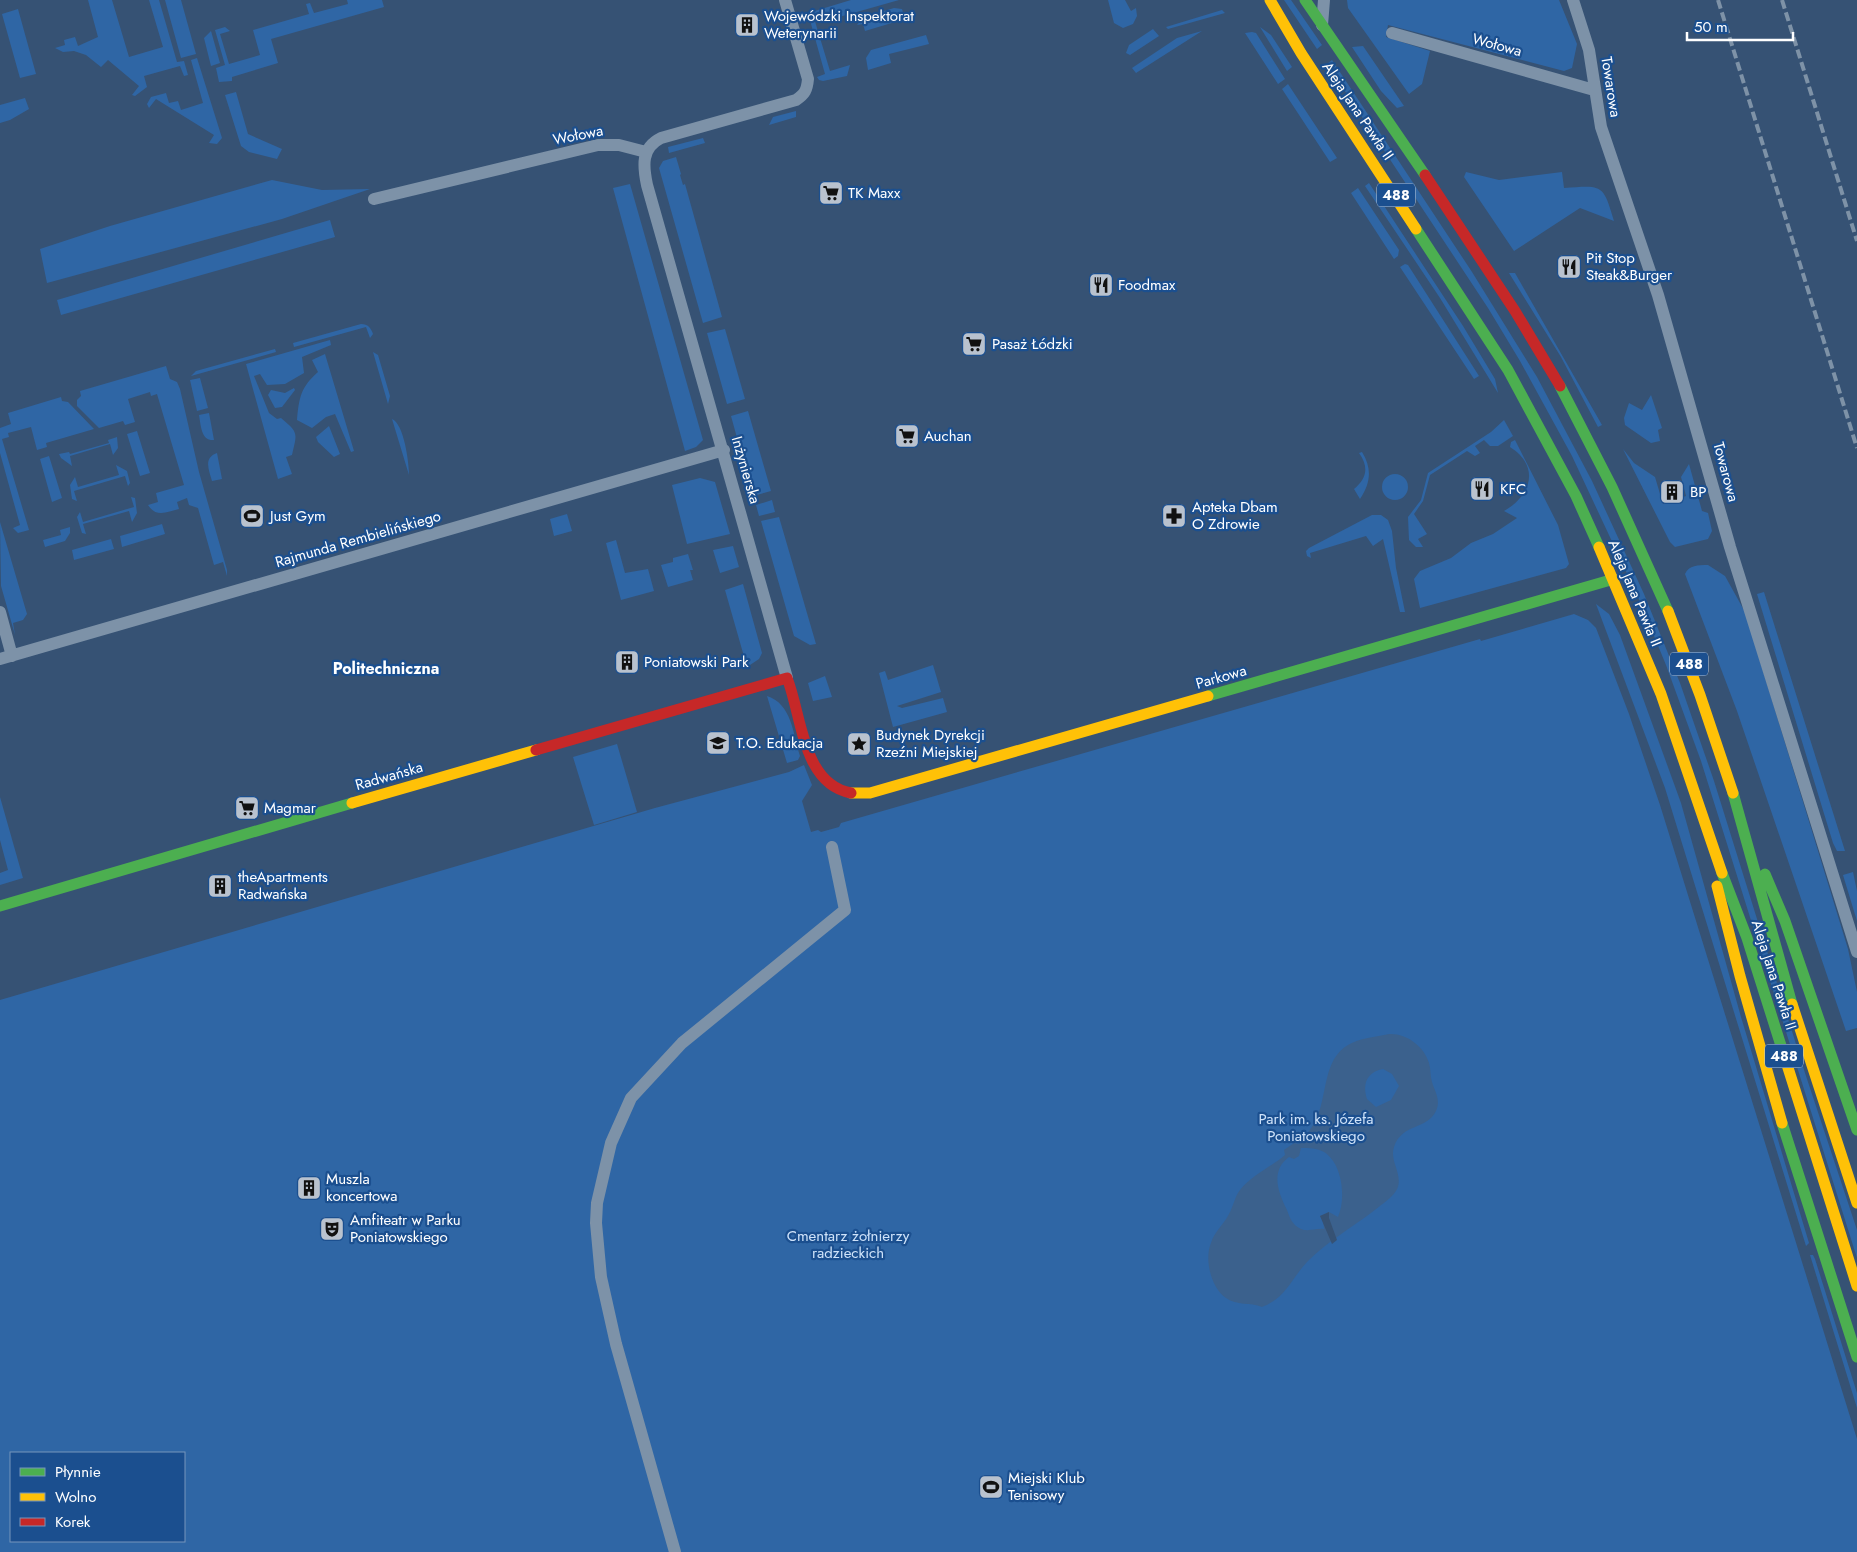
<svg xmlns="http://www.w3.org/2000/svg" width="1857" height="1552" viewBox="0 0 1857 1552" font-family="Jost,sans-serif">
  <style>
    .green { fill: #2f66a5; fill-rule: evenodd }
    .water { fill: #3b618d; fill-rule: evenodd }
    .pier { fill: #365274 }
    .lines { fill: none; stroke-linecap: round; stroke-linejoin: round }
    .street { stroke: #7d92a8; stroke-width: 12 }
    .fast { stroke: #4caf50; stroke-width: 11 }
    .slow { stroke: #ffc107; stroke-width: 11 }
    .jam { stroke: #c62828; stroke-width: 11 }
    .rail { stroke: #7e92a7; stroke-width: 4; stroke-dasharray: 9 4; stroke-linecap: butt }
    .labels { text-anchor: middle; stroke-width: 4.5; stroke-linejoin: round; paint-order: stroke }
    .shield { fill: #1b4f8f; stroke: #bbcadd; stroke-width: 1 }
    .shield-label { font-size: 14px; font-weight: bold; fill: #fff }
    .poi-label { font-size: 15px; fill: #fff; stroke: #1b4f8f; text-anchor: start }
    .street-label { font-size: 15px; fill: #fff; stroke: #1b4f8f }
    .park-label { font-size: 15px; fill: #cfe3fa; stroke: #1b4f8f }
    .neighbourhood-label { font-size: 16px; font-weight: bold; fill: #fff; stroke: #1b4f8f }
  </style>
  <rect width="100%" height="100%" fill="#365274"/>
  <path class="green" d="M 88,0 L 112,0 L 129,57 L 163,47 L 149,0 L 159,0 L 177,62 L 184,61 L 188,75 L 184,76 L 180,66 L 144,76 L 147,87 L 135,96 L 132,95 L 139,86 L 108,60 L 101,67 L 86,55 L 74,51 L 63,52 L 55,48 L 65,45 L 64,40 L 75,37 L 78,46 L 98,37 Z
    M 165,0 L 181,0 L 196,54 L 181,58 Z
    M 347,0 L 382,0 L 384,7 L 271,39 L 278,63 L 232,77 L 232,81 L 219,82 L 216,68 L 225,65 L 215,30 L 225,27 L 230,31 L 220,34 L 229,64 L 260,55 L 253,30 L 309,14 L 306,4 L 310,3 L 314,13 L 348,4 Z
    M 851,0 L 899,0 L 832,19 L 831,13 L 814,18 L 830,71 L 850,65 L 847,76 L 823,81 L 819,80 L 817,77 L 825,74 L 808,13 Z
    M 1108,0 L 1125,0 L 1131,11 L 1136,8 L 1137,16 L 1133,24 L 1123,28 L 1114,23 Z
    M 1284,0 L 1291,0 L 1322,45 L 1317,49 Z
    M 1347,0 L 1559,0 L 1577,44 L 1572,68 L 1564,71 L 1388,25 L 1386,37 L 1430,51 L 1422,84 L 1409,94 L 1348,8 Z
    M 894,8 L 902,9 L 905,19 L 865,31 L 863,24 L 857,25 L 864,17 Z
    M 18,9 L 36,74 L 20,78 L 2,14 Z
    M 1222,10 L 1225,13 L 1168,29 L 1166,27 Z
    M 1260,27 L 1271,35 L 1292,67 L 1287,71 Z
    M 1153,29 L 1159,36 L 1130,55 L 1126,53 L 1129,45 Z
    M 211,31 L 220,63 L 211,66 L 204,38 Z
    M 1202,31 L 1136,73 L 1132,68 L 1177,38 Z
    M 1252,32 L 1256,33 L 1285,79 L 1278,84 L 1245,33 Z
    M 926,35 L 929,44 L 889,54 L 891,63 L 868,70 L 866,58 L 871,50 Z
    M 1363,46 L 1404,106 L 1397,108 L 1381,91 L 1352,47 Z
    M 197,58 L 222,138 L 217,144 L 209,143 L 214,135 L 156,99 L 149,108 L 147,104 L 151,97 L 166,93 L 169,103 L 178,101 L 181,110 L 203,103 L 191,60 Z
    M 1332,60 L 1472,272 L 1537,377 L 1592,481 L 1644,594 L 1680,683 L 1714,781 L 1805,1073 L 1857,1230 L 1857,1258 L 1701,761 L 1666,665 L 1638,597 L 1572,456 L 1520,361 L 1488,308 L 1327,64 Z
    M 1288,84 L 1337,158 L 1330,162 L 1282,89 Z
    M 236,92 L 248,134 L 282,149 L 277,159 L 249,152 L 241,146 L 225,95 Z
    M 25,98 L 29,109 L 10,120 L 0,123 L 0,105 Z
    M 796,111 L 796,117 L 769,125 L 773,117 Z
    M 703,138 L 705,143 L 669,153 L 668,147 Z
    M 676,157 L 681,174 L 680,175 L 683,185 L 685,184 L 722,317 L 703,323 L 659,168 L 663,161 Z
    M 1466,172 L 1499,180 L 1562,172 L 1564,188 C 1603,185 1603,184 1614,221 L 1580,208 L 1514,251 L 1464,177 Z
    M 272,180 L 322,190 L 370,189 L 282,219 L 47,283 L 40,249 L 110,226 Z
    M 1369,183 L 1463,326 L 1495,379 L 1498,393 L 1440,298 L 1365,186 Z
    M 630,184 L 703,440 L 696,447 L 685,451 L 613,188 Z
    M 1358,188 L 1399,250 L 1398,256 L 1394,259 L 1351,193 Z
    M 330,220 L 335,237 L 61,315 L 57,300 Z
    M 1405,264 L 1408,265 L 1479,376 L 1474,379 L 1400,267 Z
    M 1509,273 L 1515,273 L 1602,425 L 1598,427 L 1561,357 Z
    M 361,324 C 368,324 371,328 373,334 L 370,338 L 366,327 L 294,347 L 293,343 Z
    M 725,329 L 745,399 L 727,404 L 707,333 Z
    M 330,340 L 331,345 L 302,357 L 304,373 L 285,384 L 267,385 L 260,374 L 254,376 L 269,413 L 277,419 L 281,418 C 299,433 297,433 292,455 L 286,457 L 292,474 L 278,479 L 246,364 Z
    M 275,349 L 276,352 L 191,376 L 196,371 Z
    M 373,352 L 378,355 L 390,396 L 388,404 Z
    M 325,354 L 354,451 L 351,452 L 335,414 L 326,417 L 312,428 L 297,420 C 299,397 301,387 318,372 L 312,360 Z
    M 166,366 L 170,379 L 177,382 L 180,389 L 199,472 L 227,570 L 227,576 L 223,562 L 214,565 L 198,508 L 189,505 L 187,498 L 177,502 L 179,509 C 167,512 156,518 148,505 L 158,502 L 156,493 L 184,485 L 157,394 L 151,396 L 150,392 L 128,399 L 135,422 L 125,425 L 123,421 L 99,428 L 77,406 L 77,400 L 81,396 L 80,391 Z
    M 200,378 L 208,408 L 197,411 L 190,380 Z
    M 294,388 L 295,390 L 282,407 L 275,408 L 268,395 L 271,390 L 285,393 Z
    M 1651,395 L 1662,428 L 1658,430 L 1660,441 L 1651,443 L 1625,425 L 1624,418 L 1629,403 L 1642,410 Z
    M 61,397 L 62,401 L 68,402 L 94,429 L 46,443 L 47,447 L 37,450 L 31,427 L 8,433 L 9,437 L 2,439 L 29,530 L 18,533 L 13,528 L 20,525 L 0,453 L 0,428 L 11,424 L 8,413 Z
    M 748,411 L 771,491 L 753,496 L 731,416 Z
    M 209,413 L 214,440 C 201,441 201,426 199,415 Z
    M 392,419 C 404,424 409,462 409,475 Z
    M 1504,420 L 1513,436 L 1498,446 L 1490,446 L 1484,440 L 1475,446 L 1480,453 L 1475,456 L 1467,451 L 1430,475 L 1423,501 L 1414,514 L 1427,534 L 1418,539 L 1423,547 L 1416,547 L 1409,540 L 1408,517 L 1421,500 L 1428,473 L 1491,432 Z
    M 329,426 L 340,454 L 334,457 L 318,442 L 316,437 Z
    M 137,431 L 150,473 L 140,476 L 127,434 Z
    M 117,437 L 118,448 L 113,455 L 110,444 L 70,456 L 72,466 L 61,458 L 59,454 L 69,452 L 70,454 L 109,443 L 108,440 Z
    M 1515,440 L 1558,525 L 1569,564 L 1566,568 L 1420,608 L 1414,579 L 1420,571 L 1451,558 L 1471,543 L 1493,534 L 1517,518 L 1504,511 C 1532,495 1540,466 1510,447 L 1511,442 Z
    M 1623,449 L 1634,463 L 1655,477 L 1663,504 L 1686,496 L 1681,477 L 1689,464 L 1702,511 L 1708,513 L 1712,531 L 1708,539 L 1675,547 L 1670,542 Z
    M 1362,452 C 1372,468 1371,483 1360,499 L 1354,489 C 1367,478 1369,467 1359,453 Z
    M 217,453 L 222,479 L 212,481 C 209,470 203,458 217,453 Z
    M 49,456 L 62,498 L 52,502 L 40,459 Z
    M 116,465 L 127,471 L 130,483 L 128,486 L 125,476 L 74,491 L 77,501 L 72,499 L 70,485 L 75,477 L 78,487 L 119,475 Z
    M1382 487a13 13 0 1 1 26 0a13 13 0 1 1-26 0Z
    M 700,478 L 715,482 L 730,534 L 687,544 L 672,485 Z
    M 131,497 L 135,498 L 137,513 L 132,522 L 129,511 L 83,524 L 86,534 L 82,533 L 77,517 L 80,512 L 83,522 L 134,507 Z
    M 772,500 L 775,512 L 759,516 L 756,505 Z
    M 567,514 L 572,531 L 554,536 L 550,519 Z
    M 1372,515 L 1381,515 L 1388,520 L 1392,531 L 1396,568 L 1405,612 L 1400,612 L 1383,539 L 1373,546 L 1366,536 L 1310,553 L 1311,558 L 1307,556 L 1306,551 L 1309,548 Z
    M 779,517 L 816,644 L 810,645 L 794,636 L 761,521 Z
    M 0,522 L 27,614 L 23,620 L 13,623 L 15,635 L 1,586 Z
    M 162,524 L 165,534 L 122,547 L 120,536 Z
    M 70,527 L 70,533 L 65,541 L 45,547 L 43,540 L 61,535 L 60,530 Z
    M 111,539 L 114,549 L 74,560 L 72,550 Z
    M 616,540 L 625,573 L 648,569 L 654,591 L 621,600 L 606,543 Z
    M 733,546 L 739,567 L 720,573 L 713,550 Z
    M 688,554 L 693,570 L 690,570 L 693,580 L 668,587 L 661,565 L 673,562 L 673,558 Z
    M 1708,565 L 1725,576 L 1745,612 L 1848,949 L 1857,992 L 1857,1028 L 1846,1031 L 1737,711 L 1685,574 C 1689,565 1698,565 1708,565 Z
    M 743,584 L 762,653 L 759,659 L 747,667 L 725,590 Z
    M 1764,592 L 1845,851 L 1837,851 L 1833,843 L 1757,594 Z
    M 1596,604 L 1609,614 L 1620,635 L 1681,803 L 1741,1017 L 1809,1243 L 1806,1246 L 1665,788 Z
    M 1574,614 L 1588,620 L 1596,628 L 1629,714 L 1660,805 L 1857,1439 L 1857,1552 L 0,1552 L 0,1000 L 655,808 L 789,772 L 804,765 L 812,785 L 802,801 L 811,832 L 818,830 L 821,832 L 839,827 L 841,823 L 1480,639 L 1481,641 ZM 11,1453 L 184,1453 L 184,1541 L 11,1541 Z
    M 933,665 L 941,692 L 897,706 L 902,708 L 943,698 L 947,712 L 893,727 L 879,673 L 885,671 L 888,680 Z
    M 825,676 L 832,697 L 813,701 L 808,683 Z
    M 767,696 C 792,704 793,734 800,756 L 798,760 L 787,763 Z
    M 617,744 L 637,812 L 594,825 L 573,757 Z
    M 0,797 L 23,878 L 0,885 L 0,873 L 8,870 L 0,840 Z
    M 1853,872 L 1857,891 L 1857,921 L 1843,875 Z
    M 1810,1255 L 1813,1255 L 1815,1259 L 1857,1393 L 1857,1408 Z"/>
  <path class="water" d="M 1389,1034 C 1406,1033 1424,1046 1429,1063 C 1431,1069 1430,1076 1432,1082 C 1435,1092 1441,1100 1436,1111 C 1427,1130 1402,1123 1394,1147 C 1389,1162 1405,1176 1396,1191 C 1390,1200 1379,1206 1371,1213 C 1349,1229 1326,1243 1307,1262 C 1291,1279 1286,1298 1262,1307 C 1250,1302 1237,1306 1226,1298 C 1211,1288 1204,1259 1211,1243 C 1214,1232 1224,1224 1229,1214 C 1233,1207 1235,1196 1240,1190 C 1252,1175 1271,1167 1285,1155 L 1284,1150 L 1294,1143 L 1299,1144 C 1306,1135 1314,1126 1318,1115 C 1327,1092 1324,1059 1348,1045 C 1359,1038 1376,1037 1389,1034 ZM 1383,1069 L 1392,1074 L 1399,1086 L 1391,1100 L 1376,1107 L 1367,1099 C 1362,1084 1367,1072 1383,1069 ZM 1301,1148 C 1309,1148 1317,1148 1324,1152 C 1343,1164 1346,1199 1338,1217 L 1329,1212 L 1320,1216 L 1323,1220 L 1324,1229 C 1316,1228 1308,1232 1301,1229 C 1292,1225 1290,1218 1287,1210 C 1278,1192 1270,1171 1289,1157 L 1294,1159 L 1299,1156 Z"/>
  <path class="pier" d="M 1329,1212 L 1329,1218 L 1337,1240 L 1332,1244 L 1320,1216 Z"/>
  <g class="lines">
    <path class="street" d="M 785,0 L 808,79 C 807,90 805,94 796,100 L 661,138 C 641,148 643,166 647,185 L 787,678
      M 1573,0 L 1589,50 L 1601,127 L 1658,295 L 1730,547 L 1857,952
      M 1322,25 L 1324,0
      M 1392,33 L 1594,90
      M 374,199 L 598,145 L 619,145 L 646,152
      M 0,612 L 12,656
      M 0,659 L 724,450
      M 675,1552 L 616,1344 L 601,1277 L 596,1223 L 597,1203 L 611,1143 L 631,1098 L 682,1043 L 845,910 L 832,847"/>
    <path class="fast" d="M 1305,0 L 1425,175
      M 1416,229 L 1508,370 L 1576,496 L 1599,547
      M 1560,386 L 1612,487 L 1668,611
      M 1208,696 L 1614,579
      M 1733,793 L 1792,1004
      M 1722,873 L 1747,938 L 1783,1052
      M 1765,874 L 1785,921 L 1857,1130
      M 0,906 L 352,803
      M 1782,1123 L 1857,1357"/>
    <path class="slow" d="M 1270,0 L 1301,53 L 1416,229
      M 1599,547 L 1661,694 L 1722,873
      M 1668,611 L 1700,695 L 1733,793
      M 851,793 L 870,793 L 1208,696
      M 352,803 L 536,750
      M 1717,886 L 1740,976 L 1782,1123
      M 1792,1004 L 1857,1203
      M 1783,1052 L 1857,1286"/>
    <path class="jam" d="M 1425,175 L 1515,311 L 1560,386
      M 536,750 L 787,678 C 802,715 802,784 851,793"/>
    <path class="rail" d="M 1718,0 L 1857,448
      M 1782,0 L 1857,241"/>
  </g>
  <defs>
    <symbol id="building-square" viewBox="-11 -11 22 22"><rect x="-9" y="-9" width="18" height="18" rx="4" fill="#b9c2ce" stroke="#1b4f8f"/><path d="M-4-6H4V6H1V3H-1V6H-4ZM-2.5-4.3h1.7v1.8h-1.7ZM.8-4.3h1.7v1.8H.8ZM-2.5-1h1.7V.8h-1.7ZM.8-1h1.7V.8H.8Z" fill="#111"/></symbol>
    <symbol id="supermarket-square" viewBox="-11 -11 22 22"><rect x="-9" y="-9" width="18" height="18" rx="4" fill="#b9c2ce" stroke="#1b4f8f"/><path d="M-6-5.5h2.5l.6 2H6L4.5 2H-2.5L-4.4-4H-6ZM-1.5 3.2a1.3 1.3 0 1 0 .1 0ZM3 3.2a1.3 1.3 0 1 0 .1 0Z" fill="#111"/></symbol>
    <symbol id="restaurant-square" viewBox="-11 -11 22 22"><rect x="-9" y="-9" width="18" height="18" rx="4" fill="#b9c2ce" stroke="#1b4f8f"/><path d="M-5-6h1v4h1v-4h1v4h1v-4h1v5L-1.5 .5V6h-2V.5L-5-1ZM5-6V6H3V1.5H1.5Q1.5-4 5-6Z" fill="#111"/></symbol>
    <symbol id="stadium-square" viewBox="-11 -11 22 22"><rect x="-9" y="-9" width="18" height="18" rx="4" fill="#b9c2ce" stroke="#1b4f8f"/><path d="M0-5a6.5 5 0 1 0 0 10a6.5 5 0 1 0 0-10ZM-3.5-1.8h7v3.6h-7Z" fill="#111"/></symbol>
    <symbol id="pharmacy-square" viewBox="-11 -11 22 22"><rect x="-9" y="-9" width="18" height="18" rx="4" fill="#b9c2ce" stroke="#1b4f8f"/><path d="M-2-6h4v4h4v4h-4v4h-4v-4h-4v-4h4Z" fill="#111"/></symbol>
    <symbol id="school-square" viewBox="-11 -11 22 22"><rect x="-9" y="-9" width="18" height="18" rx="4" fill="#b9c2ce" stroke="#1b4f8f"/><path d="M0-5L7-2L0 1L-7-2ZM-4 1L0 2.5L4 1V4Q0 6-4 4Z" fill="#111"/></symbol>
    <symbol id="sight-square" viewBox="-11 -11 22 22"><rect x="-9" y="-9" width="18" height="18" rx="4" fill="#b9c2ce" stroke="#1b4f8f"/><path d="M0-6L1.8-2.2L6-1.7L2.9 1.2L3.7 5.4L0 3.3L-3.7 5.4L-2.9 1.2L-6-1.7L-1.8-2.2Z" fill="#111"/></symbol>
    <symbol id="theatre-square" viewBox="-11 -11 22 22"><rect x="-9" y="-9" width="18" height="18" rx="4" fill="#b9c2ce" stroke="#1b4f8f"/><path d="M-5-5.5Q0-4 5-5.5V0Q5 5 0 6Q-5 5-5 0ZM-3.3-2.5H-1v1.5H-3.3ZM1-2.5H3.3v1.5H1ZM-2.8 1Q0 5.5 2.8 1Z" fill="#111"/></symbol>
  </defs>
  <g fill-rule="evenodd">
    <use href="#building-square" x="733" y="11" width="28" height="28"/>
    <use href="#supermarket-square" x="817" y="179" width="28" height="28"/>
    <use href="#restaurant-square" x="1555" y="253" width="28" height="28"/>
    <use href="#restaurant-square" x="1087" y="271" width="28" height="28"/>
    <use href="#supermarket-square" x="960" y="330" width="28" height="28"/>
    <use href="#supermarket-square" x="893" y="422" width="28" height="28"/>
    <use href="#restaurant-square" x="1468" y="475" width="28" height="28"/>
    <use href="#building-square" x="1658" y="478" width="28" height="28"/>
    <use href="#stadium-square" x="238" y="502" width="28" height="28"/>
    <use href="#pharmacy-square" x="1160" y="502" width="28" height="28"/>
    <use href="#building-square" x="613" y="648" width="28" height="28"/>
    <use href="#school-square" x="704" y="729" width="28" height="28"/>
    <use href="#sight-square" x="845" y="730" width="28" height="28"/>
    <use href="#supermarket-square" x="233" y="794" width="28" height="28"/>
    <use href="#building-square" x="206" y="872" width="28" height="28"/>
    <use href="#building-square" x="295" y="1174" width="28" height="28"/>
    <use href="#theatre-square" x="318" y="1215" width="28" height="28"/>
    <use href="#stadium-square" x="977" y="1473" width="28" height="28"/>
  </g>
  <g class="labels">
    <g class="shield">
      <rect x="1377" y="183.5" width="38" height="23" rx="4"/>
      <rect x="1670" y="652.5" width="38" height="23" rx="4"/>
      <rect x="1765" y="1044.5" width="38" height="23" rx="4"/>
    </g>
    <g class="shield-label">
      <text x="1396" y="200">488</text>
      <text x="1689" y="669">488</text>
      <text x="1784" y="1061">488</text>
    </g>
    <g class="poi-label">
      <text x="764" y="21">Wojewódzki Inspektorat<tspan x="764" dy="17">Weterynarii</tspan></text>
      <text x="848" y="198">TK Maxx</text>
      <text x="1586" y="263">Pit Stop<tspan x="1586" dy="17">Steak&amp;Burger</tspan></text>
      <text x="1118" y="290">Foodmax</text>
      <text x="992" y="349">Pasaż Łódzki</text>
      <text x="924" y="441">Auchan</text>
      <text x="1500" y="494">KFC</text>
      <text x="1690" y="497">BP</text>
      <text x="1192" y="512">Apteka Dbam<tspan x="1192" dy="17">O Zdrowie</tspan></text>
      <text x="270" y="521">Just Gym</text>
      <text x="644" y="667">Poniatowski Park</text>
      <text x="876" y="740">Budynek Dyrekcji<tspan x="876" dy="17">Rzeźni Miejskiej</tspan></text>
      <text x="736" y="748">T.O. Edukacja</text>
      <text x="264" y="813">Magmar</text>
      <text x="238" y="882">theApartments<tspan x="238" dy="17">Radwańska</tspan></text>
      <text x="326" y="1184">Muszla<tspan x="326" dy="17">koncertowa</tspan></text>
      <text x="350" y="1225">Amfiteatr w Parku<tspan x="350" dy="17">Poniatowskiego</tspan></text>
      <text x="1008" y="1483">Miejski Klub<tspan x="1008" dy="17">Tenisowy</tspan></text>
    </g>
    <g class="street-label">
      <text transform="translate(1497 45) rotate(15)" y="5">Wołowa</text>
      <text transform="translate(1611 87) rotate(81)" y="5">Towarowa</text>
      <text transform="translate(1358 111) rotate(56)" y="5">Aleja Jana Pawła II</text>
      <text transform="translate(578 135) rotate(-11)" y="5">Wołowa</text>
      <text transform="translate(746 470) rotate(74)" y="5">Inżynierska</text>
      <text transform="translate(1726 472) rotate(75)" y="5">Towarowa</text>
      <text transform="translate(358 539) rotate(-16)" y="5">Rajmunda Rembielińskiego</text>
      <text transform="translate(1635 593) rotate(67)" y="5">Aleja Jana Pawła II</text>
      <text transform="translate(1221 677) rotate(-16)" y="5">Parkowa</text>
      <text transform="translate(389 776) rotate(-16)" y="5">Radwańska</text>
      <text transform="translate(1774 975) rotate(72)" y="5">Aleja Jana Pawła II</text>
    </g>
    <g class="park-label">
      <text x="1316" y="1124">Park im. ks. Józefa<tspan x="1316" dy="17">Poniatowskiego</tspan></text>
      <text x="848" y="1241">Cmentarz żołnierzy<tspan x="848" dy="17">radzieckich</tspan></text>
    </g>
    <g class="neighbourhood-label">
      <text x="386" y="674">Politechniczna</text>
    </g>
  </g>
  <rect x="10" y="1452" width="175" height="90" fill="#1b4f8f" stroke="#7695bc"/>
  <rect x="20" y="1468" width="25" height="8" fill="#4caf50" stroke="#7695bc"/>
  <text x="55" y="1477" font-size="15" fill="#ffffff">Płynnie</text>
  <rect x="20" y="1493" width="25" height="8" fill="#ffc107" stroke="#7695bc"/>
  <text x="55" y="1502" font-size="15" fill="#ffffff">Wolno</text>
  <rect x="20" y="1518" width="25" height="8" fill="#c62828" stroke="#7695bc"/>
  <text x="55" y="1527" font-size="15" fill="#ffffff">Korek</text>
  <path d="M1687 32v8h106v-8" fill="none" stroke="#ffffff" stroke-width="2.5"/>
  <text x="1694" y="32" font-size="15" fill="#ffffff" stroke="#1b4f8f" stroke-width="4" paint-order="stroke">50 m</text>
</svg>
